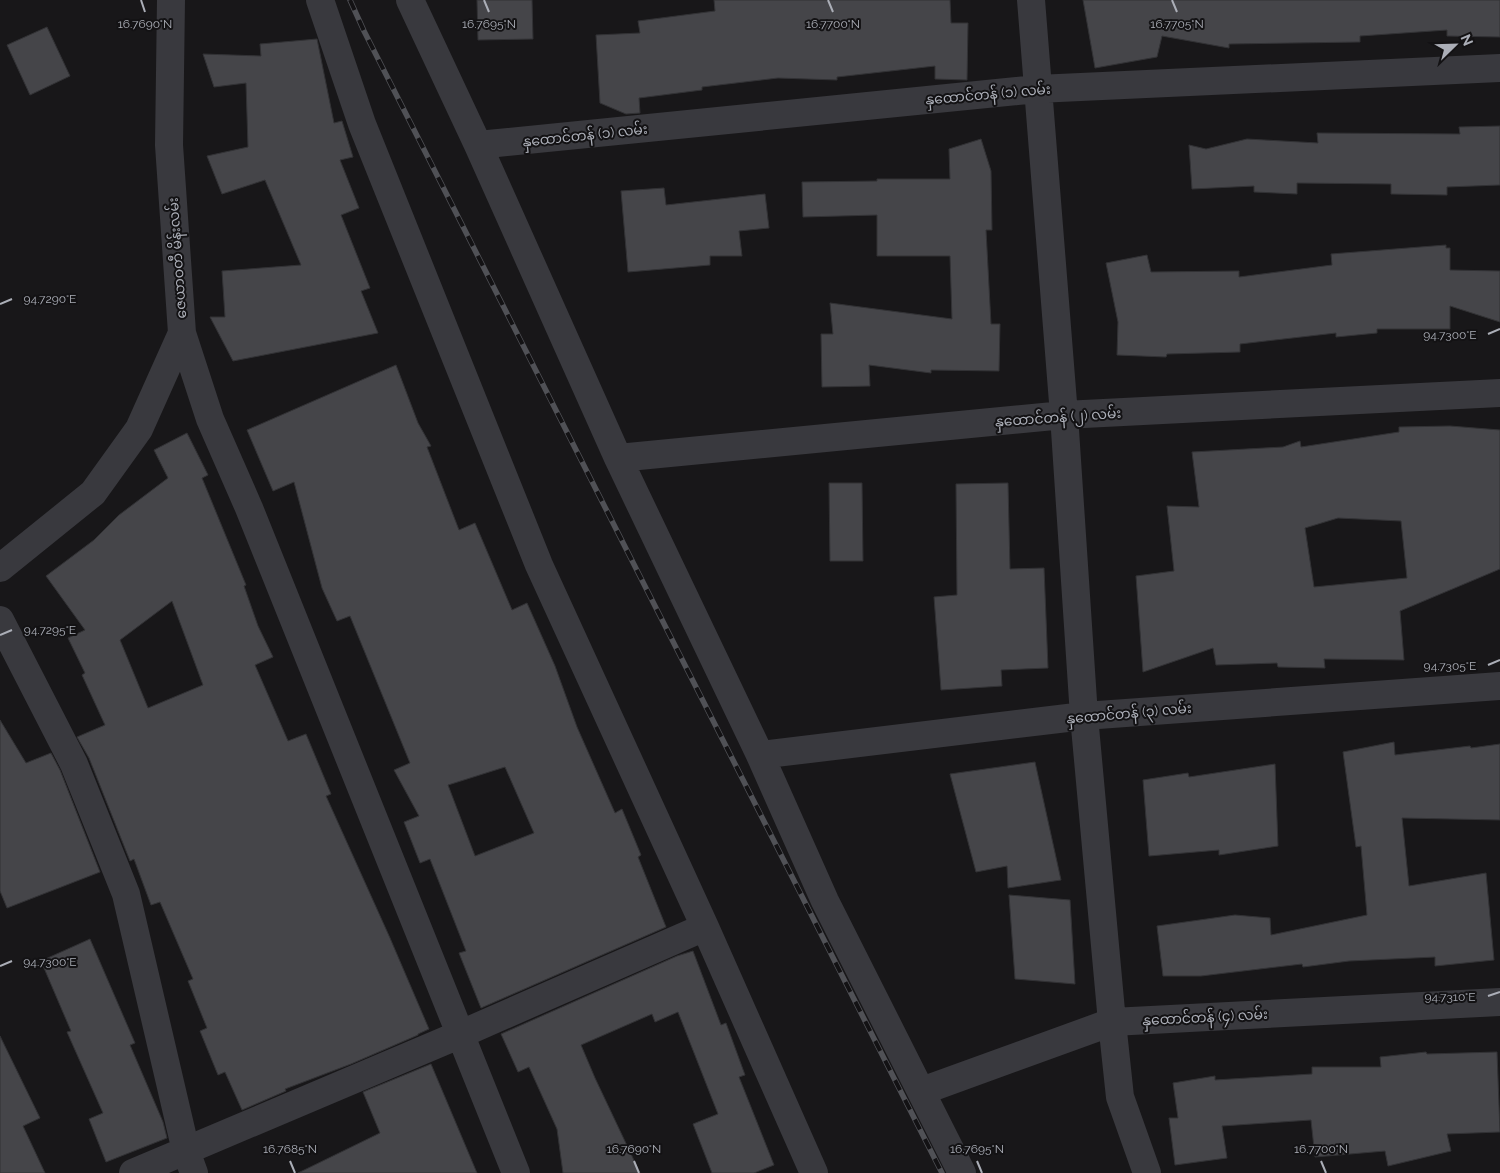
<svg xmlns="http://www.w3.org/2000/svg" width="1500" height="1173" viewBox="0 0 1500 1173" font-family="Raleway,'Noto Sans Myanmar',sans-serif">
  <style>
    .building { fill: #454549; stroke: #323235; fill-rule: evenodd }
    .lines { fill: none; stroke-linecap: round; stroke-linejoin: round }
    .street { stroke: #39393e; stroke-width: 28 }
    .rail-casing { stroke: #505156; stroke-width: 5.5 }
    .rail { stroke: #131214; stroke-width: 4; stroke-dasharray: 11; stroke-linecap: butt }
    .ticks { fill: none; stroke: #abaeb7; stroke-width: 2 }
    .labels { text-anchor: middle; stroke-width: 4; stroke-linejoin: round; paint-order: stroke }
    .street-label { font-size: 14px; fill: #abaeb7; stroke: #131214 }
    .ticks-label { font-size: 12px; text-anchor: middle; fill: #abaeb7; stroke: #131214; stroke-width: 4; stroke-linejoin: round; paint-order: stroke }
  </style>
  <rect width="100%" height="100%" fill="#181719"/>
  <path class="building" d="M 477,0 L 532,0 L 533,39 L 478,40 Z
    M 714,0 L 950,0 L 951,23 L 968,23 L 967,80 L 935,79 L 935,66 L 837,77 L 837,80 L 778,78 L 702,87 L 702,90 L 639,98 L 640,113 L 626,114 L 600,103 L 596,35 L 640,33 L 638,21 L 715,11 Z
    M 1083,0 L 1500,0 L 1500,37 L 1447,36 L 1447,30 L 1360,36 L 1360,42 L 1229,44 L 1229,48 L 1162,36 L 1157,57 L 1095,68 Z
    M 47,27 L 70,76 L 30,95 L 7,45 Z
    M 317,39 L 334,123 L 342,121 L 353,157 L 340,160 L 359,208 L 341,215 L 370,288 L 361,291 L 378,333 L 233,361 L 210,317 L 225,317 L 222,271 L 301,265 L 265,180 L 222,194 L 207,156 L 248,147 L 246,83 L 214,87 L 203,54 L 261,56 L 260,44 Z
    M 1500,126 L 1500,185 L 1447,187 L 1447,195 L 1391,194 L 1391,184 L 1297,183 L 1297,194 L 1254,192 L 1254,186 L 1192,189 L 1189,145 L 1206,149 L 1247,139 L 1318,143 L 1317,133 L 1460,134 L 1459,127 Z
    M 981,139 L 991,171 L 992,230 L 986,230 L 991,324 L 1000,324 L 999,371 L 931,370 L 931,373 L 869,365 L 870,386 L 822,387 L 821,334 L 833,334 L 830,303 L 952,319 L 950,256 L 877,256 L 877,215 L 803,217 L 802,182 L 877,181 L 877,179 L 950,179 L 949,149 Z
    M 664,188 L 666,205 L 765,194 L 769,228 L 739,231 L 742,256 L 710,256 L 710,265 L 628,272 L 621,191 Z
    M 1446,245 L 1446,248 L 1450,248 L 1450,270 L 1500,271 L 1500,322 L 1450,306 L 1450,329 L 1377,329 L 1377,333 L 1336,337 L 1336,333 L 1240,344 L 1240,352 L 1167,354 L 1166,357 L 1117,355 L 1118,322 L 1106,263 L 1147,255 L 1151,272 L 1239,271 L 1239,277 L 1332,265 L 1331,254 Z
    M 396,365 L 418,423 L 431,446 L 427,447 L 459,530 L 475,523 L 512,610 L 527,603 L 555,666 L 577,727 L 615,813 L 622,809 L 641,855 L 638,857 L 666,927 L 481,1008 L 459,953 L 466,951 L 430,859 L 420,863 L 404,822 L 419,816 L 394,770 L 410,763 L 350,616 L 337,621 L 322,588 L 294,482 L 273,491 L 247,430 ZM 505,767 L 534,833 L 475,856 L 448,785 Z
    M 1450,426 L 1500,430 L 1500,569 L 1400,611 L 1404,660 L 1324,659 L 1325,668 L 1278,667 L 1277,663 L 1216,665 L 1213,648 L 1143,672 L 1136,576 L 1174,571 L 1167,506 L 1199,507 L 1192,452 L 1283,447 L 1300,441 L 1301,447 L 1399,432 L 1399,427 ZM 1338,518 L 1401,521 L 1407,578 L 1314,587 L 1305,528 Z
    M 187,433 L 208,475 L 202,478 L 246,585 L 244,586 L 258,626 L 273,657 L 255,665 L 288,741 L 306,734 L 331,794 L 326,796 L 390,938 L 429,1029 L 418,1034 L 418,1035 L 351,1064 L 285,1089 L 286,1091 L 242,1110 L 225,1072 L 218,1075 L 200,1031 L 207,1028 L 188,981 L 193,979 L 160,902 L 151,905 L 134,859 L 130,861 L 89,758 L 77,737 L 105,725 L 82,675 L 85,673 L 68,638 L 85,630 L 46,576 L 94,540 L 119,515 L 168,478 L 154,450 ZM 172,601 L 203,685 L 148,708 L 120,640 Z
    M 829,483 L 862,483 L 863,561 L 830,561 Z
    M 1008,483 L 1010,569 L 1044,568 L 1048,668 L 1001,670 L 1002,686 L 941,690 L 934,597 L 957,595 L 956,484 Z
    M 0,720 L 26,763 L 51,753 L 60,770 L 100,872 L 7,908 L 0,891 Z
    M 1394,742 L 1395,755 L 1470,746 L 1471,748 L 1500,744 L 1500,820 L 1402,818 L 1409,886 L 1486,873 L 1494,960 L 1435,966 L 1435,957 L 1349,961 L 1303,967 L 1302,964 L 1201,976 L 1163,976 L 1157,926 L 1235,915 L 1270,918 L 1271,935 L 1367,915 L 1361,846 L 1356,847 L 1343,752 Z
    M 1035,762 L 1061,880 L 1008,888 L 1007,866 L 976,872 L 950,774 Z
    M 1275,764 L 1278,846 L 1219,855 L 1219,850 L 1149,856 L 1143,780 L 1188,773 L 1189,777 Z
    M 1009,895 L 1070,900 L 1075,984 L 1015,979 Z
    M 90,939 L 135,1043 L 130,1045 L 163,1122 L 167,1138 L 106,1162 L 89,1119 L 103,1113 L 67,1032 L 71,1031 L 41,961 Z
    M 693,951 L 721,1025 L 726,1023 L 745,1075 L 739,1077 L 774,1165 L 754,1173 L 712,1173 L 693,1124 L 718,1114 L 678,1012 L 655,1022 L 652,1014 L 581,1045 L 595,1078 L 640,1173 L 563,1173 L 557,1129 L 529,1067 L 518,1072 L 501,1034 L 677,956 Z
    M 0,1036 L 40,1118 L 23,1126 L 45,1173 L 0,1173 Z
    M 1426,1052 L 1427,1054 L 1497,1052 L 1500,1132 L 1447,1134 L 1451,1151 L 1388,1166 L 1385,1151 L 1315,1157 L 1311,1120 L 1222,1126 L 1227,1158 L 1175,1165 L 1169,1118 L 1178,1118 L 1173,1083 L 1215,1076 L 1215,1080 L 1312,1074 L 1312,1067 L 1381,1067 L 1380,1057 Z
    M 431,1064 L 477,1173 L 298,1173 L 380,1133 L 363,1092 Z"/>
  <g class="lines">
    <path class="street" d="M 320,0 L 362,124 L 539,565 L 705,927 L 814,1173
      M 410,0 L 478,145 L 618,458 L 760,755 L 825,901 L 962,1173
      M 1031,0 L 1064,415 L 1084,716 L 1112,1022 L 1120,1097 L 1147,1173
      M 478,145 L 1037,89 L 1500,68
      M 182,333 L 210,419 L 249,508 L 516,1173
      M 618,458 L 1064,415 L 1500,393
      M 0,568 L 93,493 L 139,429 L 182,333 L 169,145 L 171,0
      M 0,620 L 74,764 L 126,894 L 186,1151 L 194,1173
      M 760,755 L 1084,716 L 1500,686
      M 922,1091 L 1112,1022 L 1500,1002
      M 133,1173 L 461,1034 L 705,927"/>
    <defs>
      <path id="rail" d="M 350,0 L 364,31 L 942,1173"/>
    </defs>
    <use href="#rail" class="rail-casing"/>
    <use href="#rail" class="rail"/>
  </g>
  <path class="ticks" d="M 141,0 L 145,12M 484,0 L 489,12M 828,0 L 833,12M 1172,0 L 1177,12M 0,304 L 12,299M 1488,334 L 1500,329M 0,635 L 12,630M 1488,665 L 1500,660M 0,966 L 12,961M 1488,996 L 1500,992M 290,1161 L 295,1173M 634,1161 L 639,1173M 977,1161 L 982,1173M 1321,1161 L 1326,1173"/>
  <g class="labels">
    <g class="street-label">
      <text transform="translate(988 94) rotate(-5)" y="5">နှထောင်တန် (၁) လမ်း</text>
      <text transform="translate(585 135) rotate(-6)" y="5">နှထောင်တန် (၁) လမ်း</text>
      <text transform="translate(177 258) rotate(-94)" y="5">ဇေယာဝတီ မိန်းလမ်း</text>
      <text transform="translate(1058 417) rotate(-4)" y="5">နှထောင်တန် (၂) လမ်း</text>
      <text transform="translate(1129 713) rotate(-5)" y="5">နှထောင်တန် (၃) လမ်း</text>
      <text transform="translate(1205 1017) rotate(-3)" y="5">နှထောင်တန် (၄) လမ်း</text>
    </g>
  </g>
  <g class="ticks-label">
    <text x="145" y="28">16.7690°N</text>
    <text x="489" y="28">16.7695°N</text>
    <text x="833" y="28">16.7700°N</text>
    <text x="1177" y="28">16.7705°N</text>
    <text x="50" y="303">94.7290°E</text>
    <text x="1450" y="339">94.7300°E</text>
    <text x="50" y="634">94.7295°E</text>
    <text x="1450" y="670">94.7305°E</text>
    <text x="50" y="966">94.7300°E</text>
    <text x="1450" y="1001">94.7310°E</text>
    <text x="290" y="1153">16.7685°N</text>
    <text x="634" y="1153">16.7690°N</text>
    <text x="977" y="1153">16.7695°N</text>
    <text x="1321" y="1153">16.7700°N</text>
  </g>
  <g transform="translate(1455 45) rotate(67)" stroke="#131214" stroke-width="4" paint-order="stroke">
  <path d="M0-4L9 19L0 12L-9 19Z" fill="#abaeb7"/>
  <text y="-8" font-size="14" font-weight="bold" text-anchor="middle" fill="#abaeb7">N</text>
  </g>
</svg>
